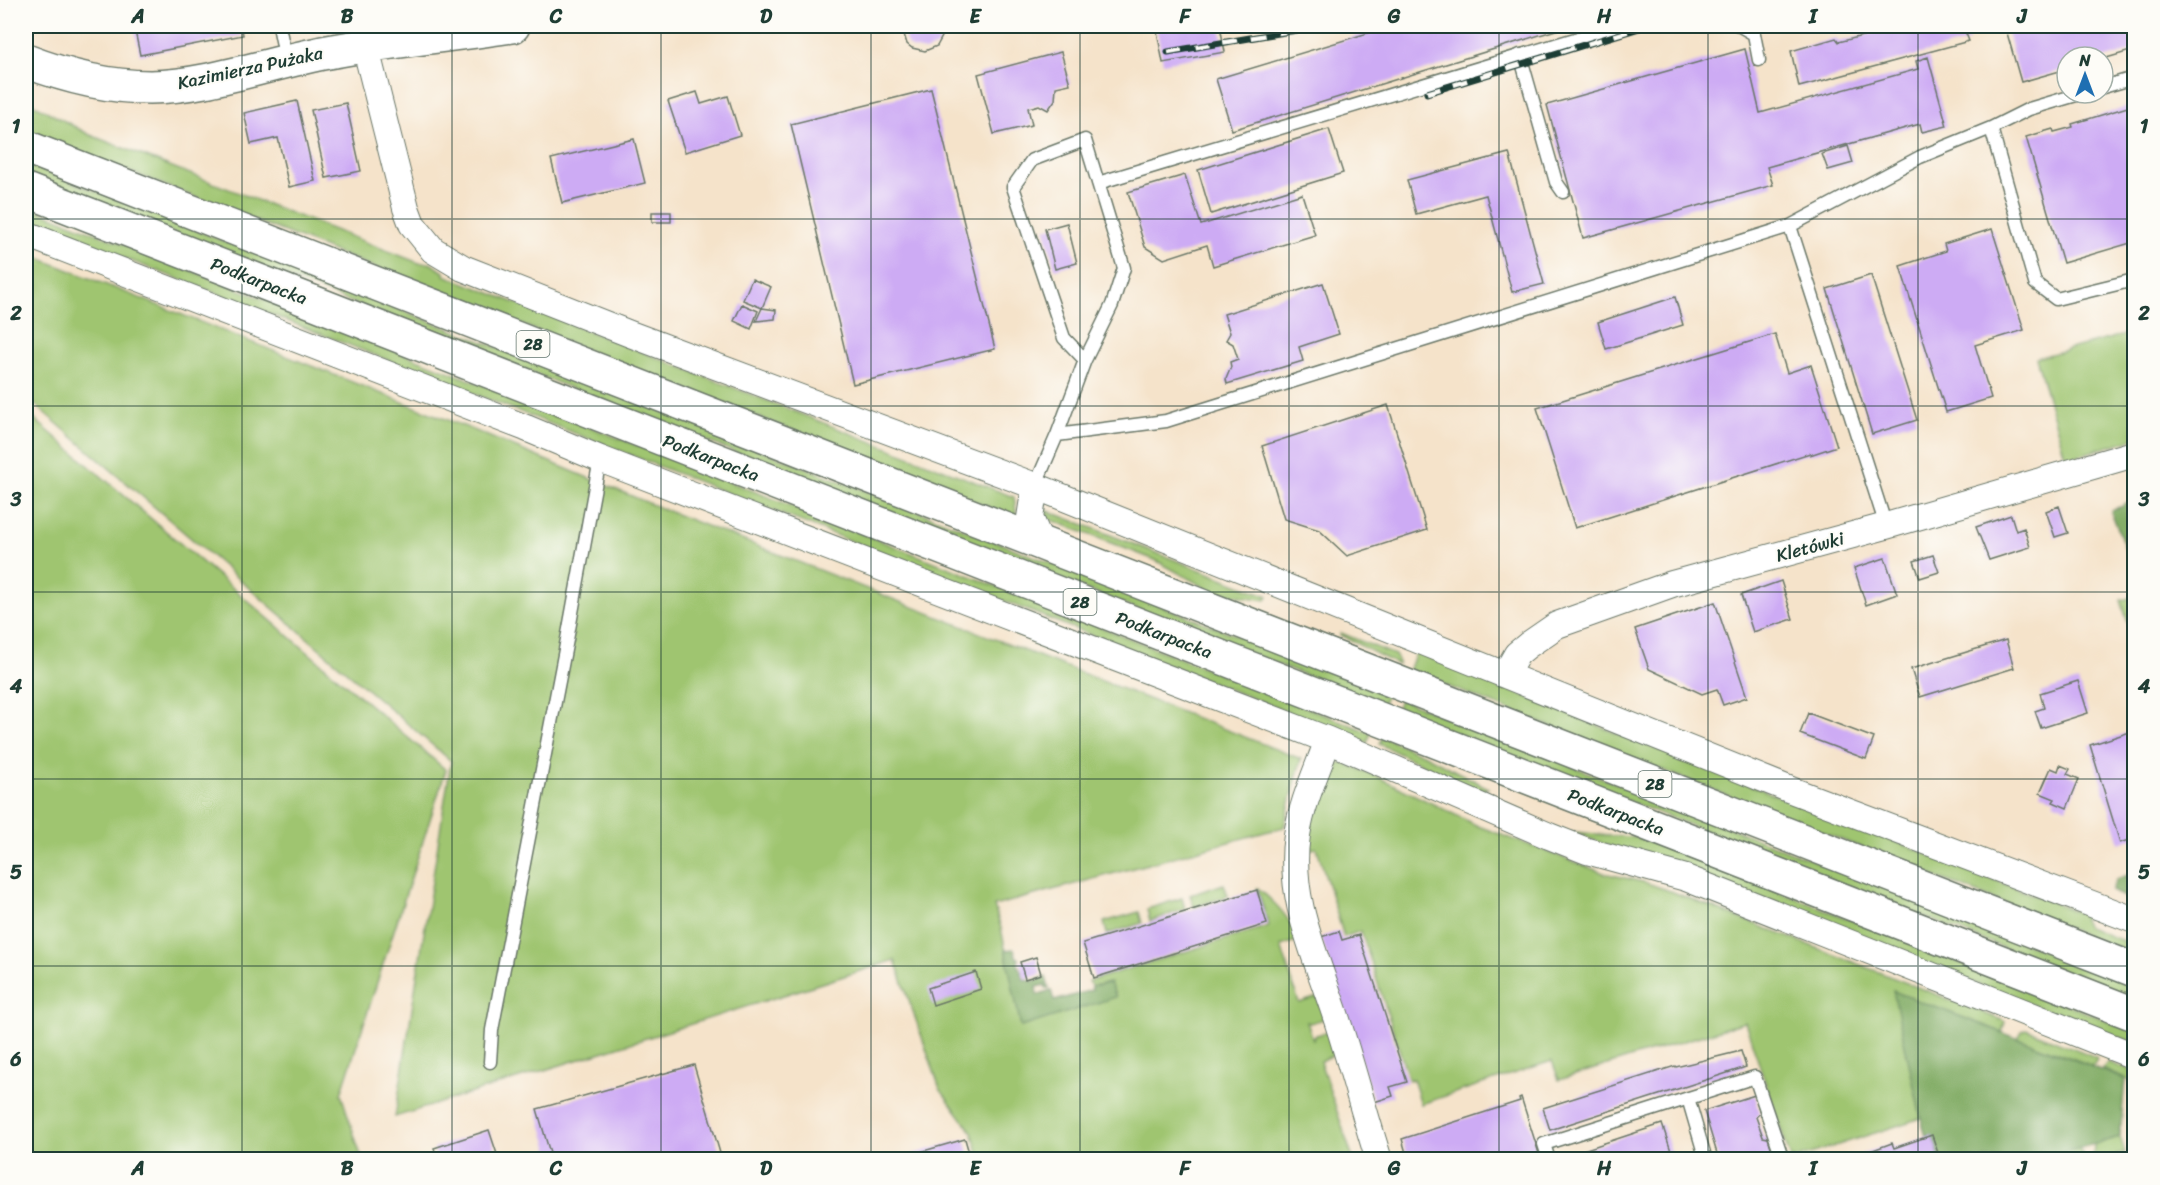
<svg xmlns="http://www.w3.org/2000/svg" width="2160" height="1185" viewBox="0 0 2160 1185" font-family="Sriracha,sans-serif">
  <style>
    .green { fill: #9fc56f; stroke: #5f8152; stroke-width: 1.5 }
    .forest { fill: #7faa62; stroke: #4f744b; stroke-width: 1.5 }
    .building { fill: #cdabf4 }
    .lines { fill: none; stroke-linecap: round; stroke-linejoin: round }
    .lane-casing { stroke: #6a7768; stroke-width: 15 }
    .street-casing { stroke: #6a7768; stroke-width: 28 }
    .secondary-casing { stroke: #6a7768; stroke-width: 36 }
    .primary-casing { stroke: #6a7768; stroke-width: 36 }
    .lane { stroke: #fff; stroke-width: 12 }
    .street { stroke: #fff; stroke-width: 26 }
    .secondary { stroke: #fff; stroke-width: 33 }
    .primary { stroke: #fff; stroke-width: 33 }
    .rail-casing { stroke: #1f3d34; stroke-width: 7 }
    .rail { stroke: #fdfcf7; stroke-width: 4.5; stroke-dasharray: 14; stroke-linecap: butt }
    .grid { fill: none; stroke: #1f3d34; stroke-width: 1.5; stroke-opacity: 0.55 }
    .labels { text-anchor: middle; stroke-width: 4.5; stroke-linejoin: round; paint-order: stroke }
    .shield { fill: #fdfcf7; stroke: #62766e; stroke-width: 1.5 }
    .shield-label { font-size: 16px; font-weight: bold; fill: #1f3d34 }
    .street-label { font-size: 18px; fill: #1f3d34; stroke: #fdfcf7 }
    .neatline { fill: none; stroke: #1f3d34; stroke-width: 2 }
    .grid-label { font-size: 20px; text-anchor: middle; font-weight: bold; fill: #1f3d34 }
  </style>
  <rect width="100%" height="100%" fill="#fdfcf7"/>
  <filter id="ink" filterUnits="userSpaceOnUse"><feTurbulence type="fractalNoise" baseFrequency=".0167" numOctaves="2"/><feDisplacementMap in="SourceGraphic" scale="12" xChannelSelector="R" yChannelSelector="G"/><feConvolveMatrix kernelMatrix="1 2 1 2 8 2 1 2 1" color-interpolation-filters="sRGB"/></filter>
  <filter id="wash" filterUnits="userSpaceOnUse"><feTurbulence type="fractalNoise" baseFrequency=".008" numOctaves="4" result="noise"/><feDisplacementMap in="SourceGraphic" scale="24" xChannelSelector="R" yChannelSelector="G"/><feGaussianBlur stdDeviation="1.35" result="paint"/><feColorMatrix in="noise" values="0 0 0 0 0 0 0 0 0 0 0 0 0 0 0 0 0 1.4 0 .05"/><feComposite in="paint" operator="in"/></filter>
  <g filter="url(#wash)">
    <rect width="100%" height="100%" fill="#f5e3ca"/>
    <path class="green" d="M 26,100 L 90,135 L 419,263 L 430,263 L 444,272 L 444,275 L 1014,497 L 1017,518 L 26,131 Z
      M 26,164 L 1387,694 L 1382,705 L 26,175 Z
      M 26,206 L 1371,733 L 1367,743 L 229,298 L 26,221 Z
      M 26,253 L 471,429 L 658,507 L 1301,759 L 1284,827 L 994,906 L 1001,928 L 1021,1027 L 1113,991 L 1110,983 L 1091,986 L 1089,981 L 1269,926 L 1257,888 L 1258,888 C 1275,903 1291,918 1299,940 L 1281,946 L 1299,1003 L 1318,997 L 1324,1019 L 1310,1023 L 1307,1022 L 1313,1040 L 1316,1035 L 1330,1032 L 1336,1050 L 1332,1056 L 1320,1061 L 1353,1159 L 980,1159 L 972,1132 L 940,1089 L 895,960 L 395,1117 L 451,761 L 26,397 Z
      M 2134,332 L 2134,439 L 2066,459 L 2036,358 Z
      M 26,412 L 446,770 L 341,1094 L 362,1159 L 26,1159 Z
      M 1043,509 L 1268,596 L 1266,600 L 1228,594 L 1226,599 L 1155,560 L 1049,519 L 1045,517 Z
      M 2134,597 L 2134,644 L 2121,600 Z
      M 1341,633 L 1395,655 L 1399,662 L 1398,665 L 1340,635 Z
      M 1416,652 L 1623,736 L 2085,915 L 2083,920 L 2087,927 L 2134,945 L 2134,954 L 1409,671 Z
      M 1400,699 L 2134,986 L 2134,999 L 1396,710 Z
      M 1382,737 L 1427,756 L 1488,788 L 1480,792 L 1379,744 Z
      M 1339,763 L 1343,763 L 1374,775 L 1478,826 L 1604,873 L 1647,883 L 1670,891 L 2002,1020 L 2005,1022 L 2002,1032 L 1894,992 L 1921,1118 L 1795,1159 L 1791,1159 L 1745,1022 L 1559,1080 L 1552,1061 L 1421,1104 L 1413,1079 L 1409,1080 L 1361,931 L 1344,937 L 1317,848 L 1305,850 C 1308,824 1319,781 1339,763 Z
      M 1572,832 C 1585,832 1624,839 1633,836 L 1704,862 L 2134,1031 L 2134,1043 Z
      M 1224,884 L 1228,896 L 1194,907 L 1190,895 Z
      M 1182,898 L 1185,909 L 1150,921 L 1147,909 Z
      M 1139,912 L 1142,923 L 1107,934 L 1104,922 Z
      M 2026,1029 L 2096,1057 L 2097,1059 L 2093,1066 L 2018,1038 L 2022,1031 Z
      M 2108,1062 L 2134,1072 L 2134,1082 L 2102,1069 Z
      M 2120,1137 L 2125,1153 L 2101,1159 L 2093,1159 L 2094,1144 Z
      M 2079,1148 L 2085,1159 L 2040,1160 Z"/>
    <path class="forest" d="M 2134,499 L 2134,572 L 2111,511 Z
      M 2134,873 L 2134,901 L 2111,891 L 2116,879 Z
      M 1014,949 L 1017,958 L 1019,958 L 1018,964 L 1024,980 L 1033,981 L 1046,977 L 1049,988 L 1046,988 L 1045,985 L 1036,987 L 1037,995 L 1051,990 L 1054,1001 L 1092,990 L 1091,986 L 1110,983 L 1116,997 L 1021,1027 L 1005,950 Z
      M 1893,991 L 2125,1079 L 2120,1137 L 2040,1159 L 1933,1159 L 1939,1156 L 1932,1135 L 1926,1137 L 1921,1118 Z"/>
    <g id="blocks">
      <path class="building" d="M 134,26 L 241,26 L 243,35 L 140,55 Z
        M 904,26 L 974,26 L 975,28 L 943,35 L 937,46 L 925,51 L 912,48 L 907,44 L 903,31 Z
        M 1156,26 L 1220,26 L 1225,52 L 1163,63 Z
        M 1391,26 L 1569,26 L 1232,130 L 1216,79 Z
        M 1902,26 L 1963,26 L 1969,41 L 1799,87 L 1791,51 L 1836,38 L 1839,42 Z
        M 2005,26 L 2134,26 L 2134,50 L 2103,59 L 2103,57 L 2067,57 L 2067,69 L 2021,82 Z
        M 1745,49 L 1760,113 L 1918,69 L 1916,61 L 1928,57 L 1947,126 L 1922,132 L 1920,124 L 1767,167 L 1773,185 L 1583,238 L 1547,105 Z
        M 1061,52 L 1070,84 L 1056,87 L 1055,100 L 1048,110 L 1039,105 L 1028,108 L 1032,125 L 994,134 L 978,74 Z
        M 931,89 L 995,349 L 853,384 L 791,124 Z
        M 697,92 L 701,104 L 728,96 L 740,135 L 685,152 L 668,101 Z
        M 297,101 L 315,181 L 289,187 L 278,138 L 251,144 L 244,113 Z
        M 346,103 L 361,171 L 326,178 L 311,110 Z
        M 2134,105 L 2134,242 L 2063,263 L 2026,137 L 2053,129 L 2054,132 L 2073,127 L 2072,124 Z
        M 1329,129 L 1343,173 L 1211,214 L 1198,170 Z
        M 634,139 L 645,183 L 562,203 L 551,159 Z
        M 1848,146 L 1853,163 L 1828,170 L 1822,154 Z
        M 1509,153 L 1544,284 L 1512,292 L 1486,195 L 1416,214 L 1407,180 Z
        M 1185,175 L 1201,225 L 1302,194 L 1315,235 L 1213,266 L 1207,245 L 1164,259 L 1145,247 L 1128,192 Z
        M 652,212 L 671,212 L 671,222 L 652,222 Z
        M 1067,223 L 1077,263 L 1055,269 L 1045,229 Z
        M 1992,229 L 2024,330 L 1975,345 L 1991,398 L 1946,412 L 1900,266 L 1946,251 L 1944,244 Z
        M 1871,275 L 1917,420 L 1872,434 L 1827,289 Z
        M 752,279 L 771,287 L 762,308 L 743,300 Z
        M 1323,283 L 1339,334 L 1299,347 L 1303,361 L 1227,384 L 1226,379 L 1231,367 L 1230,362 L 1238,359 L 1233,344 L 1226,340 L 1230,333 L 1224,314 Z
        M 1675,297 L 1683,325 L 1606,349 L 1598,322 Z
        M 742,304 L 758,311 L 751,329 L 734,321 Z
        M 762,308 L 776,310 L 775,319 L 756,321 Z
        M 1775,334 L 1787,373 L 1811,365 L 1837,446 L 1810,455 L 1810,453 L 1575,528 L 1537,408 Z
        M 1388,405 L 1427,530 L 1347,556 L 1319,530 L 1284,519 L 1262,446 Z
        M 2059,506 L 2068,533 L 2055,537 L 2046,511 Z
        M 2011,515 L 2016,531 L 2024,528 L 2030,547 L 1989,560 L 1976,527 Z
        M 1933,555 L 1939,572 L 1920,578 L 1914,561 Z
        M 1885,558 L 1897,594 L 1866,605 L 1854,568 Z
        M 1781,581 L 1793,619 L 1753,632 L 1741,595 Z
        M 1715,602 L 1747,697 L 1723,705 L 1717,689 L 1702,694 L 1649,669 L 1635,629 Z
        M 2006,640 L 2014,668 L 1920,697 L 1911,669 Z
        M 2078,681 L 2088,713 L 2041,728 L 2035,711 L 2044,708 L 2040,693 Z
        M 1808,713 L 1874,738 L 1866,759 L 1800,734 Z
        M 2130,732 L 2134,746 L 2134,838 L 2120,843 L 2090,745 Z
        M 2060,765 L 2070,769 L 2067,774 L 2079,779 L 2067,808 L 2053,802 L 2055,799 L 2040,793 L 2051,768 L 2058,771 Z
        M 1257,890 L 1267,924 L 1094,978 L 1083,943 Z
        M 1339,931 L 1342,940 L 1359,935 L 1407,1082 L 1390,1087 L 1393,1096 L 1374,1102 L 1321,937 Z
        M 1036,957 L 1041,974 L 1025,979 L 1020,962 Z
        M 976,972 L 981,989 L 933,1005 L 928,988 Z
        M 1741,1051 L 1746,1067 L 1550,1130 L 1543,1108 L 1675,1066 L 1676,1067 Z
        M 694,1065 L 720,1153 L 696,1160 L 552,1160 L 537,1109 Z
        M 1755,1095 L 1760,1113 L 1756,1117 L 1763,1137 L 1768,1138 L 1774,1156 L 1763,1160 L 1719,1160 L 1704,1111 Z
        M 1521,1097 L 1541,1160 L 1408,1160 L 1402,1139 L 1520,1101 L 1519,1098 Z
        M 1662,1124 L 1674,1160 L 1556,1160 L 1556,1159 Z
        M 489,1130 L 499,1160 L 437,1160 L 434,1148 Z
        M 1932,1135 L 1939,1156 L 1929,1160 L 1846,1160 L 1892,1143 L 1894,1148 Z
        M 965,1139 L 971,1160 L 896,1160 L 896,1159 Z"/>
    </g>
  </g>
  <g filter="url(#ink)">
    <use href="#blocks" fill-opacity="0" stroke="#6a7768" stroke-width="1.5"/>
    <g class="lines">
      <defs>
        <path id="lane" d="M 279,26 L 286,60
          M 1740,26 L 1754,34 L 1759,60
          M 1520,55 L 1556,182 L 1563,192
          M 2103,87 L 2134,78
          M 1991,128 L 2035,283 L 2056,299 L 2134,280
          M 1098,183 L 1618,26
          M 1790,226 L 1886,526
          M 1057,435 L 1085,360 L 1112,305 L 1124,268 L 1085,140 L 1032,160 L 1013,187 L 1064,338 L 1085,360
          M 1035,486 L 1057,435 L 1166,421 L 1790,226 L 1920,157 L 1991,128 L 2029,109 L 2083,93
          M 490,1062 L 492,1030 L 569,629 L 600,459
          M 1688,1098 L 1706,1160
          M 1549,1160 L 1544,1144 L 1755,1077 L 1783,1160"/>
        <path id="street" d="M 365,45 L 406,208 L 412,224 L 433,250 L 463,268 L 630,334 L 1035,486 L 1791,790 L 2134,920
          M 26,234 L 526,428 L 600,459 L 1328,740 L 1549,836 L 1587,851 L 1686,878 L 2134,1056
          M 1035,486 L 1030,518 L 1041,543
          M 1505,675 L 1517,654 L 1528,645 L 1557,625 L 1588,614 L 1672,584 L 1886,526 L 2134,454
          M 1328,740 C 1317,771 1302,802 1297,835 C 1287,900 1318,960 1337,1020 C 1352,1066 1364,1113 1379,1160"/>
        <path id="secondary" d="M 26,61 C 65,76 107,87 150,87 C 210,86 269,63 328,52 C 389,41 451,35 513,26"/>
        <path id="primary" d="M 26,147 L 2134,970
          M 26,190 L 2134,1014"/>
      </defs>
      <use href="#lane" class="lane-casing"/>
      <use href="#street" class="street-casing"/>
      <use href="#secondary" class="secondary-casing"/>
      <use href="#primary" class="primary-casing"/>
      <use href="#lane" class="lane"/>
      <use href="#street" class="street"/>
      <use href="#secondary" class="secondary"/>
      <use href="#primary" class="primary"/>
      <defs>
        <path id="rail" d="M 1168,52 L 1320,26
          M 1427,93 L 1646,26"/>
      </defs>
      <use href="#rail" class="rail-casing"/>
      <use href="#rail" class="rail"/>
    </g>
  </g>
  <path class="grid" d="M 242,26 L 242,1160M 452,26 L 452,1160M 661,26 L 661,1160M 871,26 L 871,1160M 1080,26 L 1080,1160M 1289,26 L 1289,1160M 1499,26 L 1499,1160M 1708,26 L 1708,1160M 1918,26 L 1918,1160M 26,219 L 2134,219M 26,406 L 2134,406M 26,592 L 2134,592M 26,779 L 2134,779M 26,966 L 2134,966"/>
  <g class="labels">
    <g class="shield">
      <rect x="516.5" y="331" width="33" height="26" rx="4.5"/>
      <rect x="1063.5" y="589" width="33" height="26" rx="4.5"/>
      <rect x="1638.5" y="771" width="33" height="26" rx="4.5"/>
    </g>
    <g class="shield-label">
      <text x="533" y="350">28</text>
      <text x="1080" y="608">28</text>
      <text x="1655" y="790">28</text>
    </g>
    <g class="street-label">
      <text transform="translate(250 68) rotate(-12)" y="6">Kazimierza Pużaka</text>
      <text transform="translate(259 281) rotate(21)" y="6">Podkarpacka</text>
      <text transform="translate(711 458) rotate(21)" y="6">Podkarpacka</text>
      <text transform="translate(1810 547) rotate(-15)" y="6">Kletówki</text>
      <text transform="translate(1164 635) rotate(21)" y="6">Podkarpacka</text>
      <text transform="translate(1616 812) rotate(21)" y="6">Podkarpacka</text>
    </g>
  </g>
  <rect width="2160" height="1185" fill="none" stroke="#fdfcf7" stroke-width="66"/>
  <g transform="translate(2085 75)"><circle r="28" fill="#fdfcf7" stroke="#a4b0a9" stroke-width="1.5"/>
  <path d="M0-4.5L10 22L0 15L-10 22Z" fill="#1f6fb2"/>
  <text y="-9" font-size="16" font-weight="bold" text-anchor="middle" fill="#1f3d34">N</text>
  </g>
  <rect x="33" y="33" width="2094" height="1119" class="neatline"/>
  <g class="grid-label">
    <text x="138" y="23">A</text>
    <text x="347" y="23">B</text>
    <text x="556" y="23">C</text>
    <text x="766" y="23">D</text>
    <text x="975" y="23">E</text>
    <text x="1185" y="23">F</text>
    <text x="1394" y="23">G</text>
    <text x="1604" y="23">H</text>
    <text x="1813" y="23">I</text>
    <text x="2022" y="23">J</text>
    <text x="16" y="133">1</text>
    <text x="2144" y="133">1</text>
    <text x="16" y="320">2</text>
    <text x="2144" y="320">2</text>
    <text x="16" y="506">3</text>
    <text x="2144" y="506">3</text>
    <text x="16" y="693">4</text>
    <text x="2144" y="693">4</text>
    <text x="16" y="879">5</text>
    <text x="2144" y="879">5</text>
    <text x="16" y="1066">6</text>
    <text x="2144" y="1066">6</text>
    <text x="138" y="1175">A</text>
    <text x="347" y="1175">B</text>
    <text x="556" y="1175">C</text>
    <text x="766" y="1175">D</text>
    <text x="975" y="1175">E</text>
    <text x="1185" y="1175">F</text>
    <text x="1394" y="1175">G</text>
    <text x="1604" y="1175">H</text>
    <text x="1813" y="1175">I</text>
    <text x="2022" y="1175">J</text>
  </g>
</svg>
